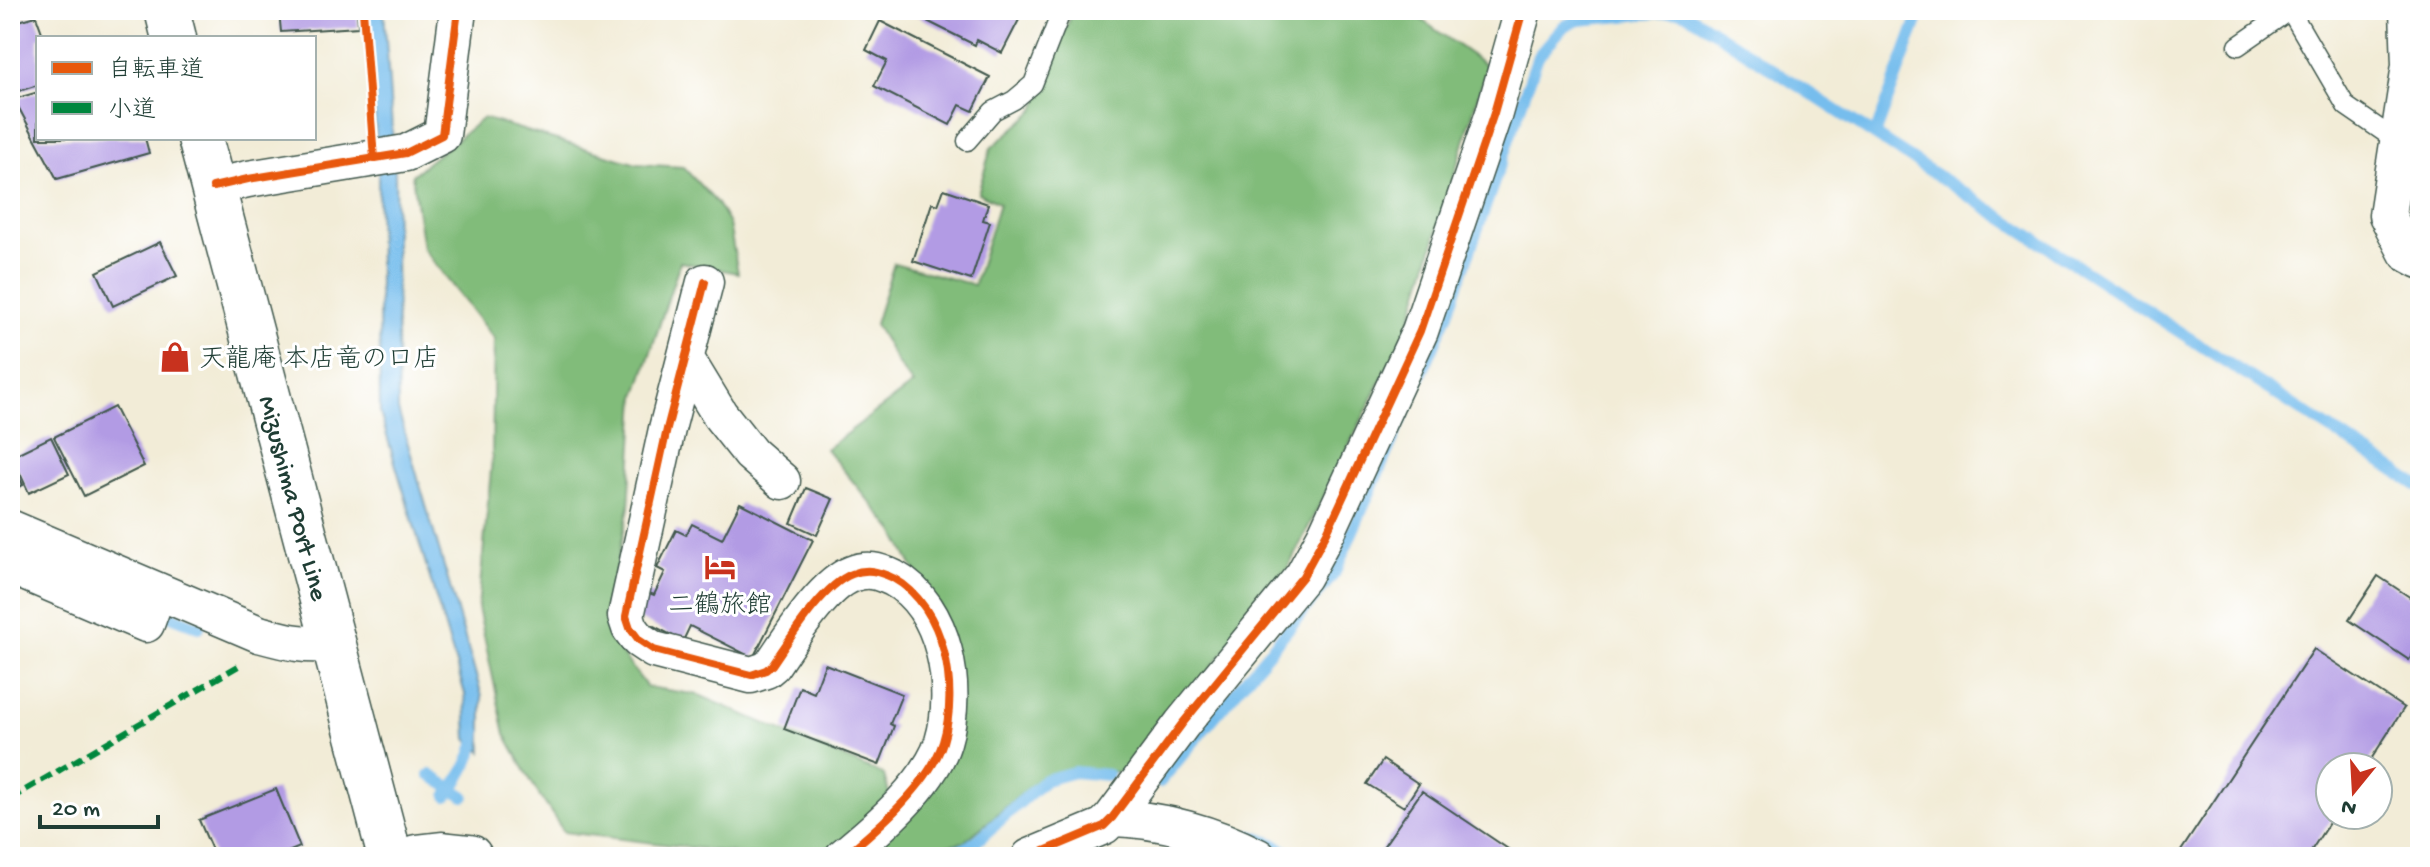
<svg xmlns="http://www.w3.org/2000/svg" width="2430" height="867" viewBox="0 0 2430 867" font-family="'Gochi Hand','Klee One',sans-serif">
  <style>
    .forest { fill: #81bc7a; stroke: #507c57; stroke-width: 2 }
    .water { fill: #76bded; stroke: #4a7d90; stroke-width: 2 }
    .lines { fill: none; stroke-linecap: round; stroke-linejoin: round }
    .stream { stroke: #76bded; stroke-width: 12 }
    .building { fill: #b29be4 }
    .service-casing { stroke: #3f574c; stroke-width: 21 }
    .minor-casing { stroke: #3f574c; stroke-width: 39 }
    .tertiary-casing { stroke: #3f574c; stroke-width: 47 }
    .secondary-casing { stroke: #3f574c; stroke-width: 47 }
    .service { stroke: #fff; stroke-width: 18 }
    .minor { stroke: #fff; stroke-width: 36 }
    .tertiary { stroke: #fff; stroke-width: 44 }
    .secondary { stroke: #fff; stroke-width: 44 }
    .quiet { stroke: #00873e; stroke-width: 6; stroke-dasharray: 12 6; stroke-linecap: butt }
    .cycleway-casing { stroke: #fff; stroke-width: 13 }
    .cycleway { stroke: #e8590c; stroke-width: 8 }
    .labels { text-anchor: middle; stroke-width: 6; stroke-linejoin: round; paint-order: stroke }
    .poi-label { font-size: 26px; fill: #1f3d34; stroke: #fff; text-anchor: start }
    .street-label { font-size: 26px; fill: #1f3d34; stroke: #fff }
  </style>
  <rect width="100%" height="100%" fill="#fff"/>
  <filter id="ink" filterUnits="userSpaceOnUse"><feTurbulence type="fractalNoise" baseFrequency=".0125" numOctaves="2"/><feDisplacementMap in="SourceGraphic" scale="16" xChannelSelector="R" yChannelSelector="G"/><feConvolveMatrix kernelMatrix="1 2 1 2 8 2 1 2 1" color-interpolation-filters="sRGB"/></filter>
  <filter id="wash" filterUnits="userSpaceOnUse"><feTurbulence type="fractalNoise" baseFrequency=".006" numOctaves="4" result="noise"/><feDisplacementMap in="SourceGraphic" scale="32" xChannelSelector="R" yChannelSelector="G"/><feGaussianBlur stdDeviation="1.8" result="paint"/><feColorMatrix in="noise" values="0 0 0 0 0 0 0 0 0 0 0 0 0 0 0 0 0 1.4 0 .05"/><feComposite in="paint" operator="in"/></filter>
  <g filter="url(#wash)">
    <rect width="100%" height="100%" fill="#f2ecd7"/>
    <path class="forest" d="M 1073,10 L 1423,10 L 1419,18 L 1487,66 L 1409,325 L 1288,568 L 1135,766 L 1119,773 L 1073,768 L 1043,776 L 964,842 L 882,857 L 770,857 L 564,832 L 536,790 L 505,734 L 478,608 L 492,459 L 494,339 L 423,248 L 412,175 L 483,118 L 637,164 L 683,167 L 716,202 L 729,224 L 738,273 L 680,262 L 636,397 L 629,507 L 607,612 L 622,654 L 647,687 L 699,695 L 884,775 L 896,819 L 926,798 L 948,634 L 894,531 L 826,449 L 913,384 L 899,366 L 875,324 L 894,263 L 974,285 L 999,203 L 978,193 L 991,148 L 1035,110 Z"/>
    <path class="water" d="M 368,10 L 384,10 L 395,173 L 398,410 L 482,696 L 482,752 L 467,739 L 465,694 L 380,413 L 378,168 Z"/>
    <g class="lines">
      <path class="stream" d="M 1875,135 L 1921,10
        M 153,609 L 199,627
        M 430,775 L 464,796
        M 1160,782 L 1334,574 L 1448,313 L 1538,56 L 1564,26 L 1579,20 L 1678,11 L 1687,14 L 2420,487
        M 447,796 C 459,780 477,753 476,732
        M 1251,836 L 1276,845 L 1294,857
        M 916,857 L 965,849 L 978,840 L 1045,780 L 1074,772 L 1108,775"/>
    </g>
    <g id="blocks">
      <path class="building" d="M 10,10 L 15,10 L 19,21 L 36,16 L 44,38 L 38,38 L 38,85 L 10,94 Z
        M 279,10 L 357,10 L 358,27 L 281,32 Z
        M 905,10 L 1024,10 L 1002,53 L 977,40 L 975,45 Z
        M 880,21 L 990,77 L 973,111 L 960,105 L 950,125 L 874,86 L 887,61 L 866,50 Z
        M 38,92 L 38,138 L 145,138 L 149,153 L 57,179 L 14,99 Z
        M 944,189 L 988,204 L 983,220 L 990,222 L 971,280 L 913,261 L 932,203 L 938,205 Z
        M 160,242 L 177,276 L 113,306 L 97,272 Z
        M 114,407 L 144,466 L 84,496 L 54,437 Z
        M 51,437 L 69,474 L 29,493 L 12,456 Z
        M 10,459 L 23,485 L 10,492 Z
        M 806,488 L 833,499 L 817,535 L 791,523 Z
        M 740,503 L 813,540 L 753,658 L 690,626 L 683,641 L 634,616 L 647,592 L 654,595 L 665,572 L 657,568 L 676,530 L 686,535 L 692,524 L 722,539 Z
        M 2378,576 L 2420,604 L 2420,643 L 2409,660 L 2349,620 Z
        M 2314,649 L 2404,708 L 2366,767 L 2330,767 L 2330,815 L 2334,815 L 2307,857 L 2177,857 Z
        M 825,664 L 902,694 L 890,724 L 894,726 L 879,765 L 784,729 L 800,687 L 814,693 Z
        M 1383,760 L 1419,784 L 1404,807 L 1367,784 Z
        M 276,789 L 300,847 L 276,857 L 215,857 L 199,820 Z
        M 1422,791 L 1520,857 L 1376,857 Z"/>
    </g>
  </g>
  <g filter="url(#ink)">
    <use href="#blocks" fill-opacity="0" stroke="#3f574c" stroke-width="2"/>
    <g class="lines">
      <defs>
        <path id="service" d="M 2238,46 L 2290,10 L 2346,106 L 2397,141
          M 967,141 L 993,111 L 1014,100 L 1033,84 L 1062,10"/>
        <path id="minor" d="M 2408,10 L 2410,65 L 2387,215 L 2407,253 L 2420,260
          M 213,187 L 248,179 L 406,153 L 442,135 L 458,10
          M 705,282 L 667,429 L 626,616 L 630,628 L 639,640 L 654,650 L 751,675 L 766,670 L 772,665 C 790,639 823,585 852,574 C 867,568 878,571 893,578 C 946,607 959,689 943,742 C 930,784 876,830 843,857
          M 686,359 L 720,415 L 751,454 L 782,481
          M 10,528 L 259,634 C 285,641 305,647 332,643
          M 10,566 L 146,624 L 158,591
          M 1112,818 C 1162,819 1214,834 1258,857
          M 1030,857 L 1104,826 L 1112,818 L 1182,724 L 1303,576 L 1327,532 L 1420,331 L 1494,113 L 1523,10"/>
        <path id="tertiary" d="M 416,857 L 442,854 L 470,857"/>
        <g id="secondary">
          <path d="M 167,10 L 174,38"/>
          <path id="s1" d="M 200,138 L 390,857"/>
        </g>
      </defs>
      <use href="#service" class="service-casing"/>
      <use href="#minor" class="minor-casing"/>
      <use href="#tertiary" class="tertiary-casing"/>
      <use href="#secondary" class="secondary-casing"/>
      <use href="#service" class="service"/>
      <use href="#minor" class="minor"/>
      <use href="#tertiary" class="tertiary"/>
      <use href="#secondary" class="secondary"/>
      <path class="quiet" d="M 10,799 L 240,665"/>
      <defs>
        <path id="cycleway" d="M 363,10 L 374,159
          M 213,187 L 248,179 L 406,153 L 442,135 L 458,10
          M 705,282 L 667,429 L 626,616 L 630,628 L 639,640 L 654,650 L 751,675 L 766,670 L 772,665 C 790,639 823,585 852,574 C 867,568 878,571 893,578 C 946,607 959,689 943,742 C 930,784 876,830 843,857
          M 1030,857 L 1104,826 L 1112,818 L 1182,724 L 1303,576 L 1327,532 L 1420,331 L 1494,113 L 1523,10"/>
      </defs>
      <use href="#cycleway" class="cycleway-casing"/>
      <use href="#cycleway" class="cycleway"/>
    </g>
  </g>
  <defs>
    <symbol id="shop-bare" viewBox="-9 -9 18 18"><path d="M-5-2.5h2.3a2.7 3.5 0 0 1 5.4 0H5L5.5 6h-11ZM-1.5-2.5h3a1.5 2.3 0 0 0-3 0Z" fill="#c8321e" stroke="#fff" stroke-width="2.5" paint-order="stroke"/></symbol>
    <symbol id="hotel-bare" viewBox="-9 -9 18 18"><path d="M-6-4.5h1.5V1H6V5H4.5V3h-9V5H-6ZM-4 0a1.8 1.8 0 1 1 3.6 0ZM.5 0V-2.5h3Q6-2.5 6 0Z" fill="#c8321e" stroke="#fff" stroke-width="2.5" paint-order="stroke"/></symbol>
  </defs>
  <g fill-rule="evenodd">
    <use href="#shop-bare" x="153" y="335" width="44" height="44"/>
    <use href="#hotel-bare" x="698" y="545" width="44" height="44"/>
  </g>
  <g class="labels">
    <g class="poi-label">
      <text x="199" y="366">天龍庵 本店竜の口店</text>
      <text x="720" y="612" text-anchor="middle">二鶴旅館</text>
    </g>
    <g class="street-label">
      <text dy="9" stroke="none"><textPath href="#s1" startOffset="372">Mizushima Port Line</textPath></text>
    </g>
  </g>
  <rect width="2430" height="867" fill="none" stroke="#fff" stroke-width="40"/>
  <rect x="36" y="36" width="280" height="104" fill="#ffffff" stroke="#a5b1ae" stroke-width="2"/>
  <rect x="52" y="62" width="40" height="12" fill="#e8590c" stroke="#a5b1ae" stroke-width="2"/>
  <text x="108" y="76" font-size="24" fill="#1f3d34">自転車道</text>
  <rect x="52" y="102" width="40" height="12" fill="#00873e" stroke="#a5b1ae" stroke-width="2"/>
  <text x="108" y="116" font-size="24" fill="#1f3d34">小道</text>
  <g transform="translate(2354 791) rotate(198)"><circle r="38" fill="#ffffff" stroke="#a5b1ae" stroke-width="2"/>
  <path d="M0-6L14 30L0 20L-14 30Z" fill="#c8321e"/>
  <text y="-12" font-size="22" font-weight="bold" text-anchor="middle" fill="#1f3d34">N</text>
  </g>
  <path d="M40 815v12h118v-12" fill="none" stroke="#1f3d34" stroke-width="4"/>
  <text x="52" y="815" font-size="24" fill="#1f3d34" stroke="#ffffff" stroke-width="6" paint-order="stroke">20 m</text>
</svg>
